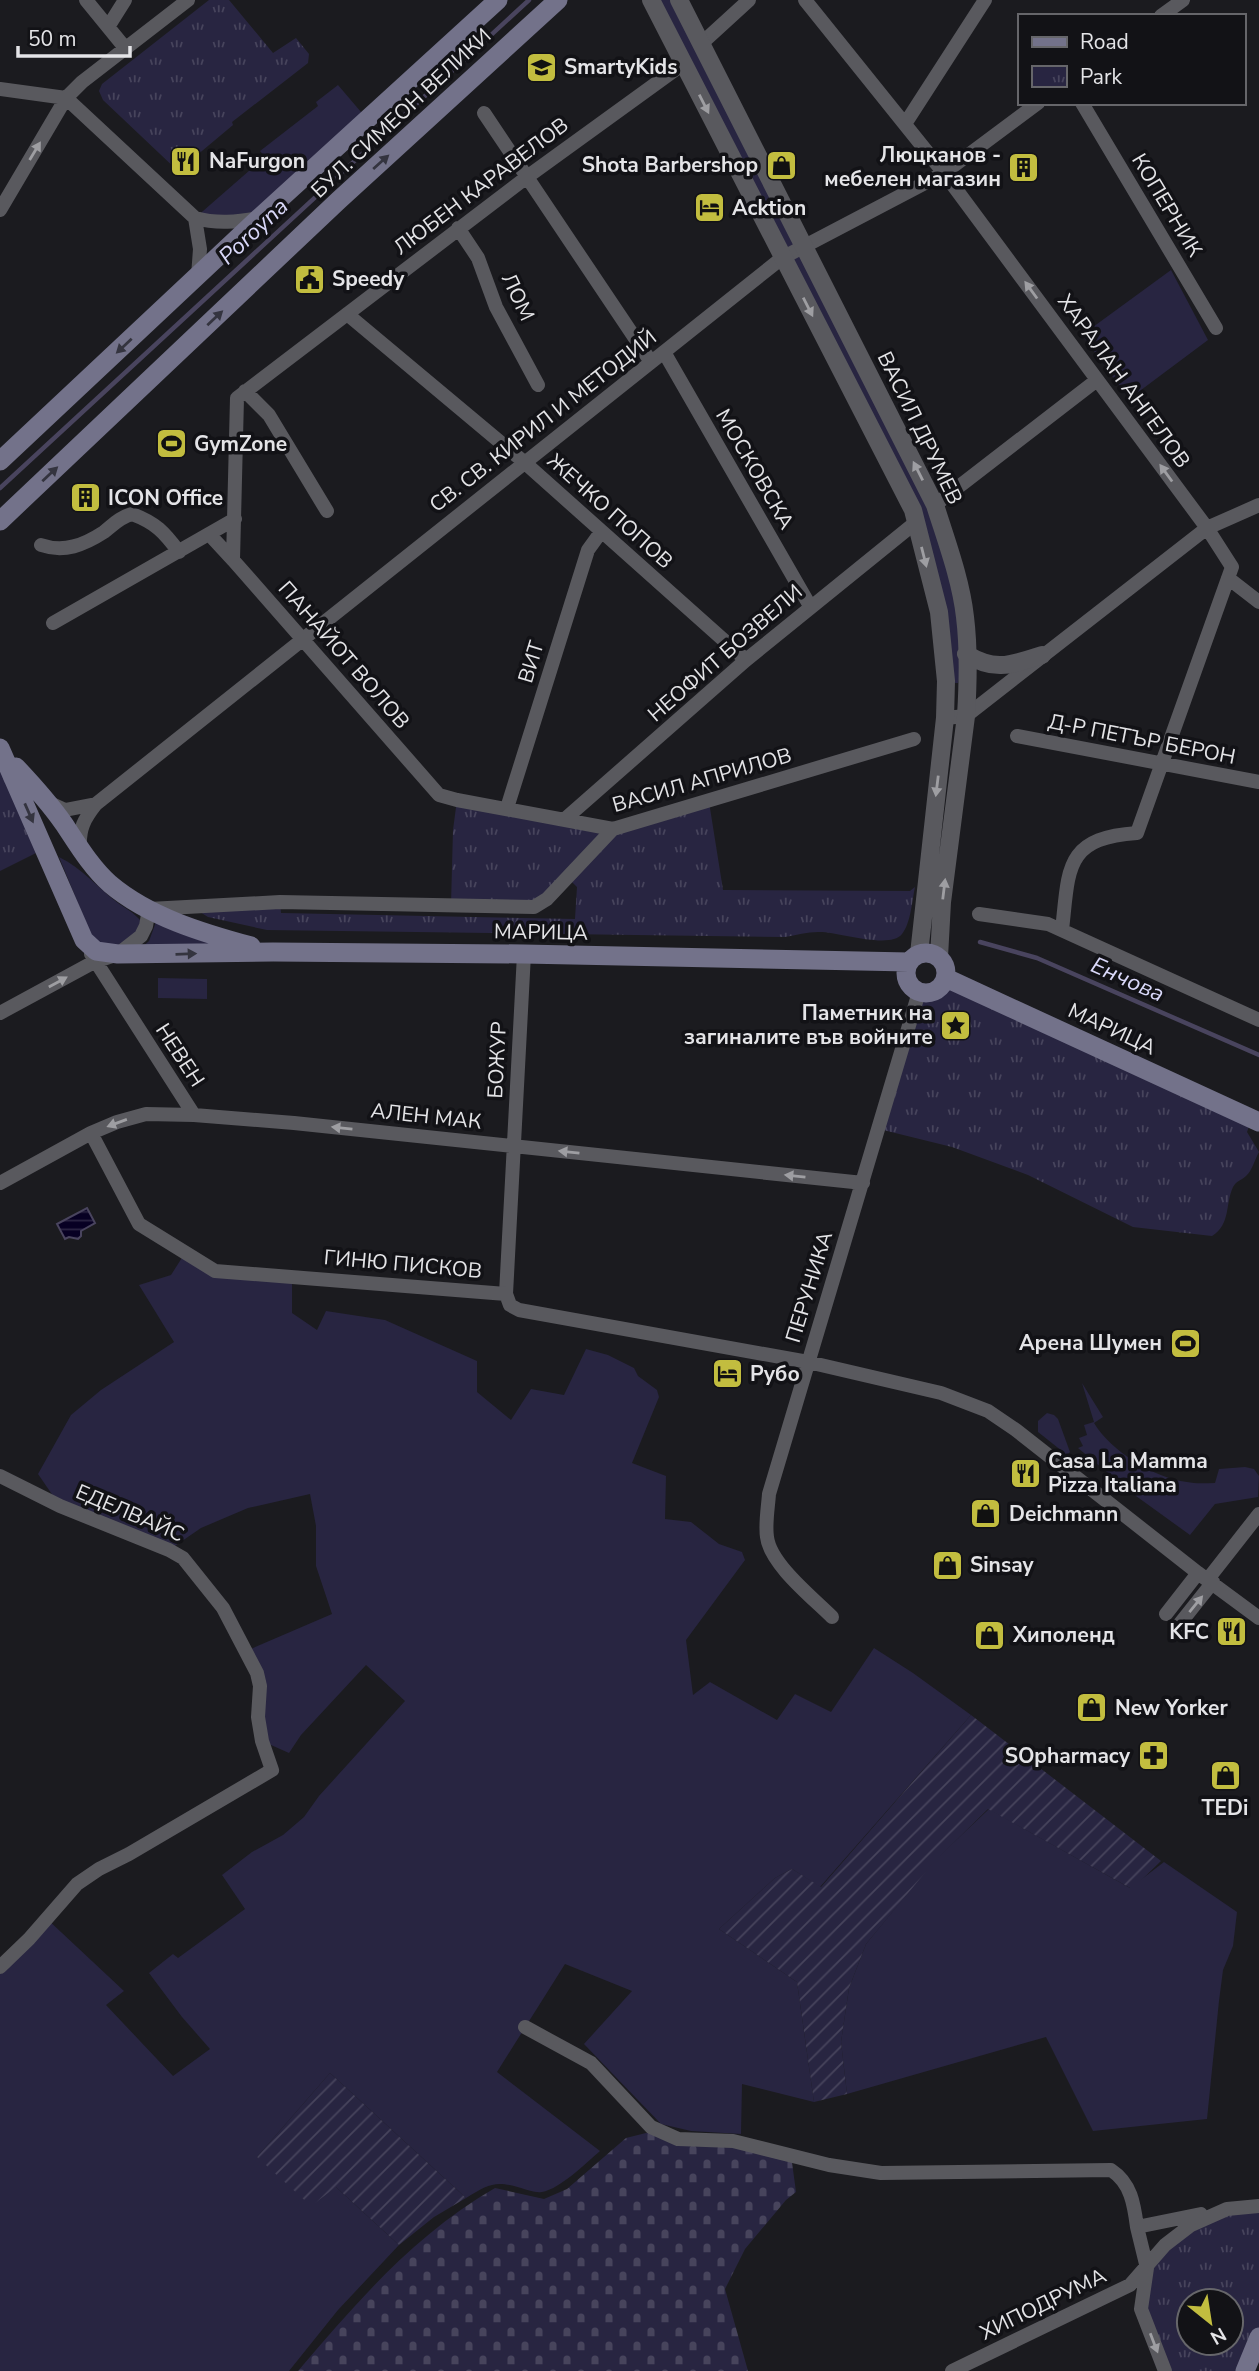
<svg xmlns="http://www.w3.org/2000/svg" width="1259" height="2371" viewBox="0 0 1259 2371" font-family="'Nunito Sans',sans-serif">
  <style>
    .grass { fill: #282541 }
    .cemetery { fill: url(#cemetery-stones) }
    .park { fill: url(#park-tufts); fill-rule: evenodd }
    .garden { fill: url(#garden-furrows) }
    .water { fill: url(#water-rules); stroke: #49445e; stroke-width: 2 }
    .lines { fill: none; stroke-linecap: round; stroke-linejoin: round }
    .stream { stroke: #49445e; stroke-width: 4.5 }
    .minor { stroke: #59595e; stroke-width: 14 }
    .tertiary { stroke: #59595e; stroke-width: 18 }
    .secondary { stroke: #73728a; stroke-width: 19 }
    .oneway { fill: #9e9ea2 }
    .oneway2 { fill: #34343f }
    .labels { text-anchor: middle; stroke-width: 7; stroke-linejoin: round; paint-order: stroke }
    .poi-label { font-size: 21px; font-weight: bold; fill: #e4e4e7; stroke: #121216; text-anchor: start }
    .street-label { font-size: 21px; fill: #e4e4e7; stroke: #121216 }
    .water-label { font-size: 23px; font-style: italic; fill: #d9d8f9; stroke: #121216 }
  </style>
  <defs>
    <pattern id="cemetery-stones" width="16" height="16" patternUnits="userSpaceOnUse" patternTransform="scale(1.75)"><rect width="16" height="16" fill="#282541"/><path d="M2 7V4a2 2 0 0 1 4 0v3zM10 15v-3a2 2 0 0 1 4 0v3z" fill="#47445c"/></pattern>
    <pattern id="park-tufts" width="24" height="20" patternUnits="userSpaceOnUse" patternTransform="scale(1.75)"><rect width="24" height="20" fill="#282541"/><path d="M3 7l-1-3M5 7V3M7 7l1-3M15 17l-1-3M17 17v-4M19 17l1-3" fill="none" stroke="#47445c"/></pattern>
    <pattern id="garden-furrows" width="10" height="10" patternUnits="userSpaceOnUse" patternTransform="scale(1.75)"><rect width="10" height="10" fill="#282541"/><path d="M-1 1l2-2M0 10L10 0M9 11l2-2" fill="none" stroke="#47445c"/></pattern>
    <pattern id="water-rules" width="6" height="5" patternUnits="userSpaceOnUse" patternTransform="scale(1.75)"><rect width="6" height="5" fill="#070023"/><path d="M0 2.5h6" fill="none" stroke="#2b2543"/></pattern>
  </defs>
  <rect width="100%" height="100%" fill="#1b1b1f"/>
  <path class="grass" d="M 651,0 L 679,0 L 935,505 L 966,654 L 958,683 L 955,683 L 952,678 L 913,510 Z
    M 338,85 L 367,119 L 259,218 L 195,218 L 265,157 L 260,151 L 318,106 L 316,102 Z
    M 1171,270 L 1208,340 L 1129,399 L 1082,335 Z
    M 59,857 C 82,868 98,888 118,903 C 127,909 134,913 141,921 L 140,929 L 120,947 L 94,942 Z
    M 156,922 L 216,944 L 138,951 L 149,941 Z
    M 158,978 L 207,979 L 207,999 L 158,998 Z
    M 185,1253 L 215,1271 L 292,1276 L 292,1313 L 317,1330 L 326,1311 L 385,1320 L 477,1361 L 477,1392 L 511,1420 L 531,1389 L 564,1395 L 586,1349 L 608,1355 L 634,1368 L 638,1376 L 657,1390 L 659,1397 L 632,1463 L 666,1476 L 665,1519 L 691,1522 L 719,1544 L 742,1552 L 745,1560 L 686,1640 L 693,1695 L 710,1682 L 777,1720 L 795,1694 L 831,1712 L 874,1648 L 913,1673 L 971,1715 L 820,1887 L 792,1869 L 775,1878 L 719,1929 L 797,1982 L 814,2102 L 742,2084 L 741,2134 L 691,2131 L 661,2124 L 584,2044 L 632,1991 L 565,1964 L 497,2072 L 600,2151 C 586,2163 560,2189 542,2192 C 535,2193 528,2190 521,2188 C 495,2180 489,2184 466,2198 L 330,2073 L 257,2157 L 336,2187 L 399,2245 L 338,2310 L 289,2371 L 0,2371 L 0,1967 L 46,1918 L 124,1991 L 106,2005 L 173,2076 L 210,2049 L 182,2017 L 149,1973 L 173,1954 L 178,1958 L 245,1909 L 222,1875 L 252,1852 L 283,1835 L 304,1817 L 319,1796 L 405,1701 L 366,1665 L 301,1735 L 289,1753 L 262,1741 L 260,1686 L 246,1651 L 332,1614 L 316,1566 L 316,1526 L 310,1494 L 248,1508 L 201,1528 L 169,1550 L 60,1506 L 38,1474 L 71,1415 L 101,1390 L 174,1342 L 139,1285 L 171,1275 Z
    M 1082,1383 L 1103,1417 L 1094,1423 C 1111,1451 1154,1478 1187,1482 C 1196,1484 1206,1483 1215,1483 L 1219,1469 L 1245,1467 L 1254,1469 L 1259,1476 L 1258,1497 L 1215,1504 L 1190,1535 L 1136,1496 L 1078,1448 L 1083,1446 L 1079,1438 L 1087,1435 L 1084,1425 L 1094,1422 Z
    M 1047,1413 L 1054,1415 L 1058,1419 L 1070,1452 L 1067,1455 L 1038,1432 L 1038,1421 Z
    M 989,1809 L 1130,1888 L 1164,1862 L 1237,1912 L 1233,1946 L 1223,1970 L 1219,2001 L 1207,2119 L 1093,2131 L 1046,2037 L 847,2094 L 841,2042 L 849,1988 L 866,1944 L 933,1862 Z"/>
  <path class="cemetery" d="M 650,2132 L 791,2155 L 796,2192 L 786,2200 L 745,2249 L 725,2289 L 748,2371 L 298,2371 C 357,2302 415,2234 495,2188 L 544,2199 L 567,2189 L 626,2138 Z"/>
  <path class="park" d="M 209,0 L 229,0 L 273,53 L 296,38 L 309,54 L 308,63 L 232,122 L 233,125 L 178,171 L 103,100 L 99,91 L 102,84 Z
    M 0,748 L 36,853 L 0,871 Z
    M 457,800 L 613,829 L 709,802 L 723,890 L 910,891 L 915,887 C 912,900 911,923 902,934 C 889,950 837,931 818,932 C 807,932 796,935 785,937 L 267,930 L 208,917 L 200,912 L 280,902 L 281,913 L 575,919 L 577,887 L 568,878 L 547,899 L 451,905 L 453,830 Z
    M 946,978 L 1252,1118 L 1247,1132 L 1259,1152 C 1255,1159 1252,1171 1246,1176 C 1241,1181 1237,1180 1233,1187 C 1225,1204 1231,1224 1212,1236 L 1133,1227 L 1028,1175 L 952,1147 L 879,1129 L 919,992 L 936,991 Z
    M 1259,2206 L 1259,2337 L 1245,2371 L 1165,2371 L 1141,2309 L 1147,2268 L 1191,2225 ZM 1189,2301 L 1231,2301 L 1231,2343 L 1189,2343 Z"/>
  <path class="garden" d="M 971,1715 L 1161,1861 L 1132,1889 L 988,1809 L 933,1863 L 866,1944 L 849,1988 L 841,2042 L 847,2094 L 814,2102 L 797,1982 L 719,1929 L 775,1878 L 792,1869 L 821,1887 Z
    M 330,2073 L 466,2198 L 434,2217 L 399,2245 L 336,2187 L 311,2206 L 257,2157 Z"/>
  <path class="water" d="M 87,1208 L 95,1223 L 81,1231 L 81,1236 L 78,1239 L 69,1237 L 65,1239 L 57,1224 Z"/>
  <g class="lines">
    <path class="stream" d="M 0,488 L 529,0
      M 980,942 L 1037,958 L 1259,1055"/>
    <path class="minor" d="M 86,0 L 126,49
      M 805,0 L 944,173 L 1207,528 L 1232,567 L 1137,833 C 1064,838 1069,869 1062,930
      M 1161,16 L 1183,0
      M 108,27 L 125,0
      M 702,43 L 749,0
      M 683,64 L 527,177 L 237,398 L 233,560 L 439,795 L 457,800 L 613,829 L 914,739
      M 0,89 L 66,98 L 195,218 C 217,224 237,222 259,218
      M 1082,103 L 1216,328
      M 484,113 L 651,362
      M 905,124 L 985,0
      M 0,210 L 66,98 L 82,82 L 188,0
      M 195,218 L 200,249 L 198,276
      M 458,228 L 478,258 L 496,307 L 538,385
      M 347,314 L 524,462 L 746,660
      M 664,352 L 810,606
      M 245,391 L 269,415 L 327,511
      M 935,505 L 1097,380
      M 209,534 L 233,560
      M 41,545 C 64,553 84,545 104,532 C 113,525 120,517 132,514 C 156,523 164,532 179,552
      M 1228,578 L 1259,602
      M 53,623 L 235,519
      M 945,718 L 966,716 L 1207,528 L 1259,505
      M 1017,736 L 1259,782
      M 50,803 L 65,810 L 96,804
      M 507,808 L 588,550 L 601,532
      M 565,819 L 746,660 L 915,523
      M 80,847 C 79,829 84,819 96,804 L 782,258 L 944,173 L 1038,103
      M 979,914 L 1048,924 L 1259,1020
      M 91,954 L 194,1115
      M 0,1013 L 94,962 L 118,954 L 141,936 L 146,926 L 149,909 L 280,902 L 534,907 L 547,899 L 613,829
      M 91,1133 L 139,1224 L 215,1271 L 506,1294 L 510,1305 L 519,1310 L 808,1362 L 941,1393 L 988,1411 L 1016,1430 L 1198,1573 L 1259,1618
      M 0,1183 L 91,1133 L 117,1122 L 146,1114 L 194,1115 L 294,1123 L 863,1183
      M 506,1294 L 524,954
      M 0,1476 L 60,1506 L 169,1550 L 183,1558 L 223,1608 L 257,1673 L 260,1686 L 258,1717 L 262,1741 L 272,1770 L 129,1854 L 99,1869 L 77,1884 L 29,1939 L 0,1967
      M 1208,1579 L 1259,1514
      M 1166,1614 L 1198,1573
      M 832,1617 C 813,1598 770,1564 767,1537 C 765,1524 768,1508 769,1494 L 919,992
      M 1178,1626 L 1213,1582
      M 525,2027 L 591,2063 L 651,2127 L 678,2139 L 733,2141 L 829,2165 L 881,2173 L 1111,2170 C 1131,2183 1134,2204 1137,2227
      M 952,2371 L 1130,2285 L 1165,2245 L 1191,2225 L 1227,2209 L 1259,2206
      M 1165,2371 L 1141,2309 L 1147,2268 L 1137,2227 L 1201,2214"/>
    <path class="tertiary" d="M 651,0 L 913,510 L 939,612 L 946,681 L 945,718 L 919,954
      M 679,0 L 935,505 C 946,540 961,580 965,617 C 969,649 968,684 966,716 L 942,902 L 939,957
      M 966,654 C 995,672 1011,665 1042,655"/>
    <path class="secondary" d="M 0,461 L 259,218 L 498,0
      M 0,521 L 339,200 L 558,0
      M 0,748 L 84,940 L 96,951 L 118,954 L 273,952 L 524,954 L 909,962
      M 16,767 C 33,785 50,804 64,824 C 78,845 91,867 110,884 C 149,917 203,933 251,946
      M906 973a20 20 0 1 1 40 0a20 20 0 1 1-40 0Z
      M 946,978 L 1259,1122
      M 1245,2371 L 1259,2337"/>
  </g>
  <defs><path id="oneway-solid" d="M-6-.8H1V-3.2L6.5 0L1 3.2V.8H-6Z" transform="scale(1.75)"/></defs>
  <g class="oneway">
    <use href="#oneway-solid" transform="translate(704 104) rotate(63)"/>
    <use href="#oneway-solid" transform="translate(35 151) rotate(-59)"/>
    <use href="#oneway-solid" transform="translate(1031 290) rotate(-126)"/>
    <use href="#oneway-solid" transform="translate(808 307) rotate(63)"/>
    <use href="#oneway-solid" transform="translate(918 471) rotate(-117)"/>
    <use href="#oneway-solid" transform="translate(1166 473) rotate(-126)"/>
    <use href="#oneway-solid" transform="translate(924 557) rotate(76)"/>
    <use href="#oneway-solid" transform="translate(937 786) rotate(97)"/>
    <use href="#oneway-solid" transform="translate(944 889) rotate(-83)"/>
    <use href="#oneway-solid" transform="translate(58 982) rotate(-29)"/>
    <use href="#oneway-solid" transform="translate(117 1123) rotate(160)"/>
    <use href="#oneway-solid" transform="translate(342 1128) rotate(-174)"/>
    <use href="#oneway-solid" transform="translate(569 1152) rotate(-174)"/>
    <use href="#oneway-solid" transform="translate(795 1176) rotate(-174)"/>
    <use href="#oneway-solid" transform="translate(1196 1604) rotate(-51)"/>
    <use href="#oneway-solid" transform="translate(1154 2343) rotate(69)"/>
  </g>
  <g class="oneway2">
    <use href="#oneway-solid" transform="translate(381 162) rotate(-42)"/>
    <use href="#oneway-solid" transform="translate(215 318) rotate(-43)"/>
    <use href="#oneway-solid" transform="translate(124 346) rotate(137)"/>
    <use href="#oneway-solid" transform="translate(50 474) rotate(-43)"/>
    <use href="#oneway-solid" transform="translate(29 813) rotate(66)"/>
    <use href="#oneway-solid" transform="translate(186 954) rotate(-2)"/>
  </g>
  <defs>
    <symbol id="school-square" viewBox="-11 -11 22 22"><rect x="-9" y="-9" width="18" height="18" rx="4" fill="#c2bd3f" stroke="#121216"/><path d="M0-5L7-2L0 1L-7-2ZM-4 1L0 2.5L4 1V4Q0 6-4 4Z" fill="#111"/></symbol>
    <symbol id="restaurant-square" viewBox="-11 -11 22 22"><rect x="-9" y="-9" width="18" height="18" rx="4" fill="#c2bd3f" stroke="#121216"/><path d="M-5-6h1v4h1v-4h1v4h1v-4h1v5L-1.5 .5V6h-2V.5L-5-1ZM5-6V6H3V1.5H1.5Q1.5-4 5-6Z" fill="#111"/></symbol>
    <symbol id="shop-square" viewBox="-11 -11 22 22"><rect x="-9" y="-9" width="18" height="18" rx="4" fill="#c2bd3f" stroke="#121216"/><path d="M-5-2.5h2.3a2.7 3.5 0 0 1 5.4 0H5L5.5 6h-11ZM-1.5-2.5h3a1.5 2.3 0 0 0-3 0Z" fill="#111"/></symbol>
    <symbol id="building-square" viewBox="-11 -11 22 22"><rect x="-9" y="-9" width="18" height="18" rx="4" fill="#c2bd3f" stroke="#121216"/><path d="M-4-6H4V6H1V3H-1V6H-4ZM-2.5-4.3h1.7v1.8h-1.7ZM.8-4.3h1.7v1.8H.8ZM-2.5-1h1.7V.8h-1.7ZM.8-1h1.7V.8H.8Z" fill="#111"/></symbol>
    <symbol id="hotel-square" viewBox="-11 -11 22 22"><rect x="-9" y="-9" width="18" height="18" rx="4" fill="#c2bd3f" stroke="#121216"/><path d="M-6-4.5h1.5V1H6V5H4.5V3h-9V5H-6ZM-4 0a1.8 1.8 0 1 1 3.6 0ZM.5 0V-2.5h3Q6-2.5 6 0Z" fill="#111"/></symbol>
    <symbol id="civic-square" viewBox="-11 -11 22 22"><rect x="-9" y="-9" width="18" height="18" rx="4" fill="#c2bd3f" stroke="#121216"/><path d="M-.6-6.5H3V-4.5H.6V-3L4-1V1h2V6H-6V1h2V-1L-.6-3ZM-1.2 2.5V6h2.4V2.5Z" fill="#111"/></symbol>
    <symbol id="stadium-square" viewBox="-11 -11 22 22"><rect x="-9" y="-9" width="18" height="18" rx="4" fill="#c2bd3f" stroke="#121216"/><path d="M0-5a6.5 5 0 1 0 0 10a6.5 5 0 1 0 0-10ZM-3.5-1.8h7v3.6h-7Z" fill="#111"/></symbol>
    <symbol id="sight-square" viewBox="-11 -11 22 22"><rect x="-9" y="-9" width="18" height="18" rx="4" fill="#c2bd3f" stroke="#121216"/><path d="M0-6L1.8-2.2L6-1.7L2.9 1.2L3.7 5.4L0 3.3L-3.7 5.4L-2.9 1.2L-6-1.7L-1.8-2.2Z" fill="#111"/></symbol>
    <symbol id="pharmacy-square" viewBox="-11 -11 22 22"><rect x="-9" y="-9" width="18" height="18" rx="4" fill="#c2bd3f" stroke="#121216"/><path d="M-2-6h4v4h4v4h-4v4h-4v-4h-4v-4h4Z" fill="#111"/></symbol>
  </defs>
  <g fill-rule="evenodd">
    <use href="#school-square" x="524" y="50" width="35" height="35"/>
    <use href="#restaurant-square" x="168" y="144" width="35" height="35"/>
    <use href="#shop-square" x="764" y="148" width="35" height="35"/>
    <use href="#building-square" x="1006" y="150" width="35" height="35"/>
    <use href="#hotel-square" x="692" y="190" width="35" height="35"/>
    <use href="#civic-square" x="292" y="262" width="35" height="35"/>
    <use href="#stadium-square" x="154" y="426" width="35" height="35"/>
    <use href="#building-square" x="68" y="480" width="35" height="35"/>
    <use href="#sight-square" x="938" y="1008" width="35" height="35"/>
    <use href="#stadium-square" x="1168" y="1326" width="35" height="35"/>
    <use href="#hotel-square" x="710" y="1356" width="35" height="35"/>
    <use href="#restaurant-square" x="1008" y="1456" width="35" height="35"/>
    <use href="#shop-square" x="968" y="1496" width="35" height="35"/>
    <use href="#shop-square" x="930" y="1548" width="35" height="35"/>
    <use href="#restaurant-square" x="1214" y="1614" width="35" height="35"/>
    <use href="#shop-square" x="972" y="1618" width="35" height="35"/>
    <use href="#shop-square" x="1074" y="1690" width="35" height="35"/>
    <use href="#pharmacy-square" x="1136" y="1738" width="35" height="35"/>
    <use href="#shop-square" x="1208" y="1758" width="35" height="35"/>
  </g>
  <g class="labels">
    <g class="poi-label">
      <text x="564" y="74">SmartyKids</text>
      <text x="1001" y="162" text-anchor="end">Люцканов -<tspan x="1001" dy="24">мебелен магазин</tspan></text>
      <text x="209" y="168">NaFurgon</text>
      <text x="758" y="172" text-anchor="end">Shota Barbershop</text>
      <text x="732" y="215">Acktion</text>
      <text x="332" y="286">Speedy</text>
      <text x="194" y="451">GymZone</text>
      <text x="108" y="505">ICON Office</text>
      <text x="933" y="1020" text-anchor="end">Паметник на<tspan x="933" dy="24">загиналите във войните</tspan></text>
      <text x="1162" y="1350" text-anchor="end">Арена Шумен</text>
      <text x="750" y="1381">Рубо</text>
      <text x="1048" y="1468">Casa La Mamma<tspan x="1048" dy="24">Pizza Italiana</tspan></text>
      <text x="1009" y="1521">Deichmann</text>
      <text x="970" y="1572">Sinsay</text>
      <text x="1209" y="1639" text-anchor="end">KFC</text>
      <text x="1013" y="1642">Хиполенд</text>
      <text x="1115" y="1715">New Yorker</text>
      <text x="1130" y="1763" text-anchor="end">SOpharmacy</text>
      <text x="1225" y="1815" text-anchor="middle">TEDi</text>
    </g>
    <g class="street-label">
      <text transform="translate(401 113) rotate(-43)" y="7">БУЛ. СИМЕОН ВЕЛИКИ</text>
      <text transform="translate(481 186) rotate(-37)" y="7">ЛЮБЕН КАРАВЕЛОВ</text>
      <text transform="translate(1167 205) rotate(59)" y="7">КОПЕРНИК</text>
      <text transform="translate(518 297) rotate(65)" y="7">ЛОМ</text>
      <text transform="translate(1124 381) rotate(54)" y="7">ХАРАЛАН АНГЕЛОВ</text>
      <text transform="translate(543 421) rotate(-38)" y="7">СВ. СВ. КИРИЛ И МЕТОДИЙ</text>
      <text transform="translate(920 428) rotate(64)" y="7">ВАСИЛ ДРУМЕВ</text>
      <text transform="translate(755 469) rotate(60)" y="7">МОСКОВСКА</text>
      <text transform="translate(610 511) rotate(42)" y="7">ЖЕЧКО ПОПОВ</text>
      <text transform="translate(725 653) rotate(-41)" y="7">НЕОФИТ БОЗВЕЛИ</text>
      <text transform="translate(344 655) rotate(49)" y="7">ПАНАЙОТ ВОЛОВ</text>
      <text transform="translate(531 662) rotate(-73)" y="7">ВИТ</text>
      <text transform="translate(1142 739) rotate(11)" y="7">Д-Р ПЕТЪР БЕРОН</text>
      <text transform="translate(702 780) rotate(-16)" y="7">ВАСИЛ АПРИЛОВ</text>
      <text transform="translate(541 932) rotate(1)" y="7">МАРИЦА</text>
      <text transform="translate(1112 1029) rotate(25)" y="7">МАРИЦА</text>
      <text transform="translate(180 1055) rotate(57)" y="7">НЕВЕН</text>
      <text transform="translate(497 1060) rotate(-87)" y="7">БОЖУР</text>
      <text transform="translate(426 1116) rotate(6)" y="7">АЛЕН МАК</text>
      <text transform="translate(403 1264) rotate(5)" y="7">ГИНЮ ПИСКОВ</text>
      <text transform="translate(809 1287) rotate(-73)" y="7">ПЕРУНИКА</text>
      <text transform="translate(130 1513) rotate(23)" y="7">ЕДЕЛВАЙС</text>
      <text transform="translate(1043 2304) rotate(-26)" y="7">ХИПОДРУМА</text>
    </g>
    <g class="water-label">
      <text transform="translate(253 231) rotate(-43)" y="8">Poroyna</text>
      <text transform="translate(1128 979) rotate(24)" y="8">Енчова</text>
    </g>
  </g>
  <rect x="1018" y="14" width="228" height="91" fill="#121216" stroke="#66666a" stroke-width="2"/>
  <rect x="1032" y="37" width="35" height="10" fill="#73728a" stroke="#66666a" stroke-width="2"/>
  <text x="1080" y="49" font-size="21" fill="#e4e4e7">Road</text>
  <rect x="1032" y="66" width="35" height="21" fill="url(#park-tufts)" stroke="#66666a" stroke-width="2"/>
  <text x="1080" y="84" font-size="21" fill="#e4e4e7">Park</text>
  <g transform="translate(1210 2322) rotate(150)"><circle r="33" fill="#121216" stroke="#66666a" stroke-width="2"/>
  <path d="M0-5L12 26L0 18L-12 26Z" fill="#c2bd3f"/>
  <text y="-10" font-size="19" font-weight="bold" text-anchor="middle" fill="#e4e4e7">N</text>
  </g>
  <path d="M18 46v10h112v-10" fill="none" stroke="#e4e4e7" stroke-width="3.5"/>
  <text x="28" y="46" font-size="21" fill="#e4e4e7" stroke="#121216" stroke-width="5" paint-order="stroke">50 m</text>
</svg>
